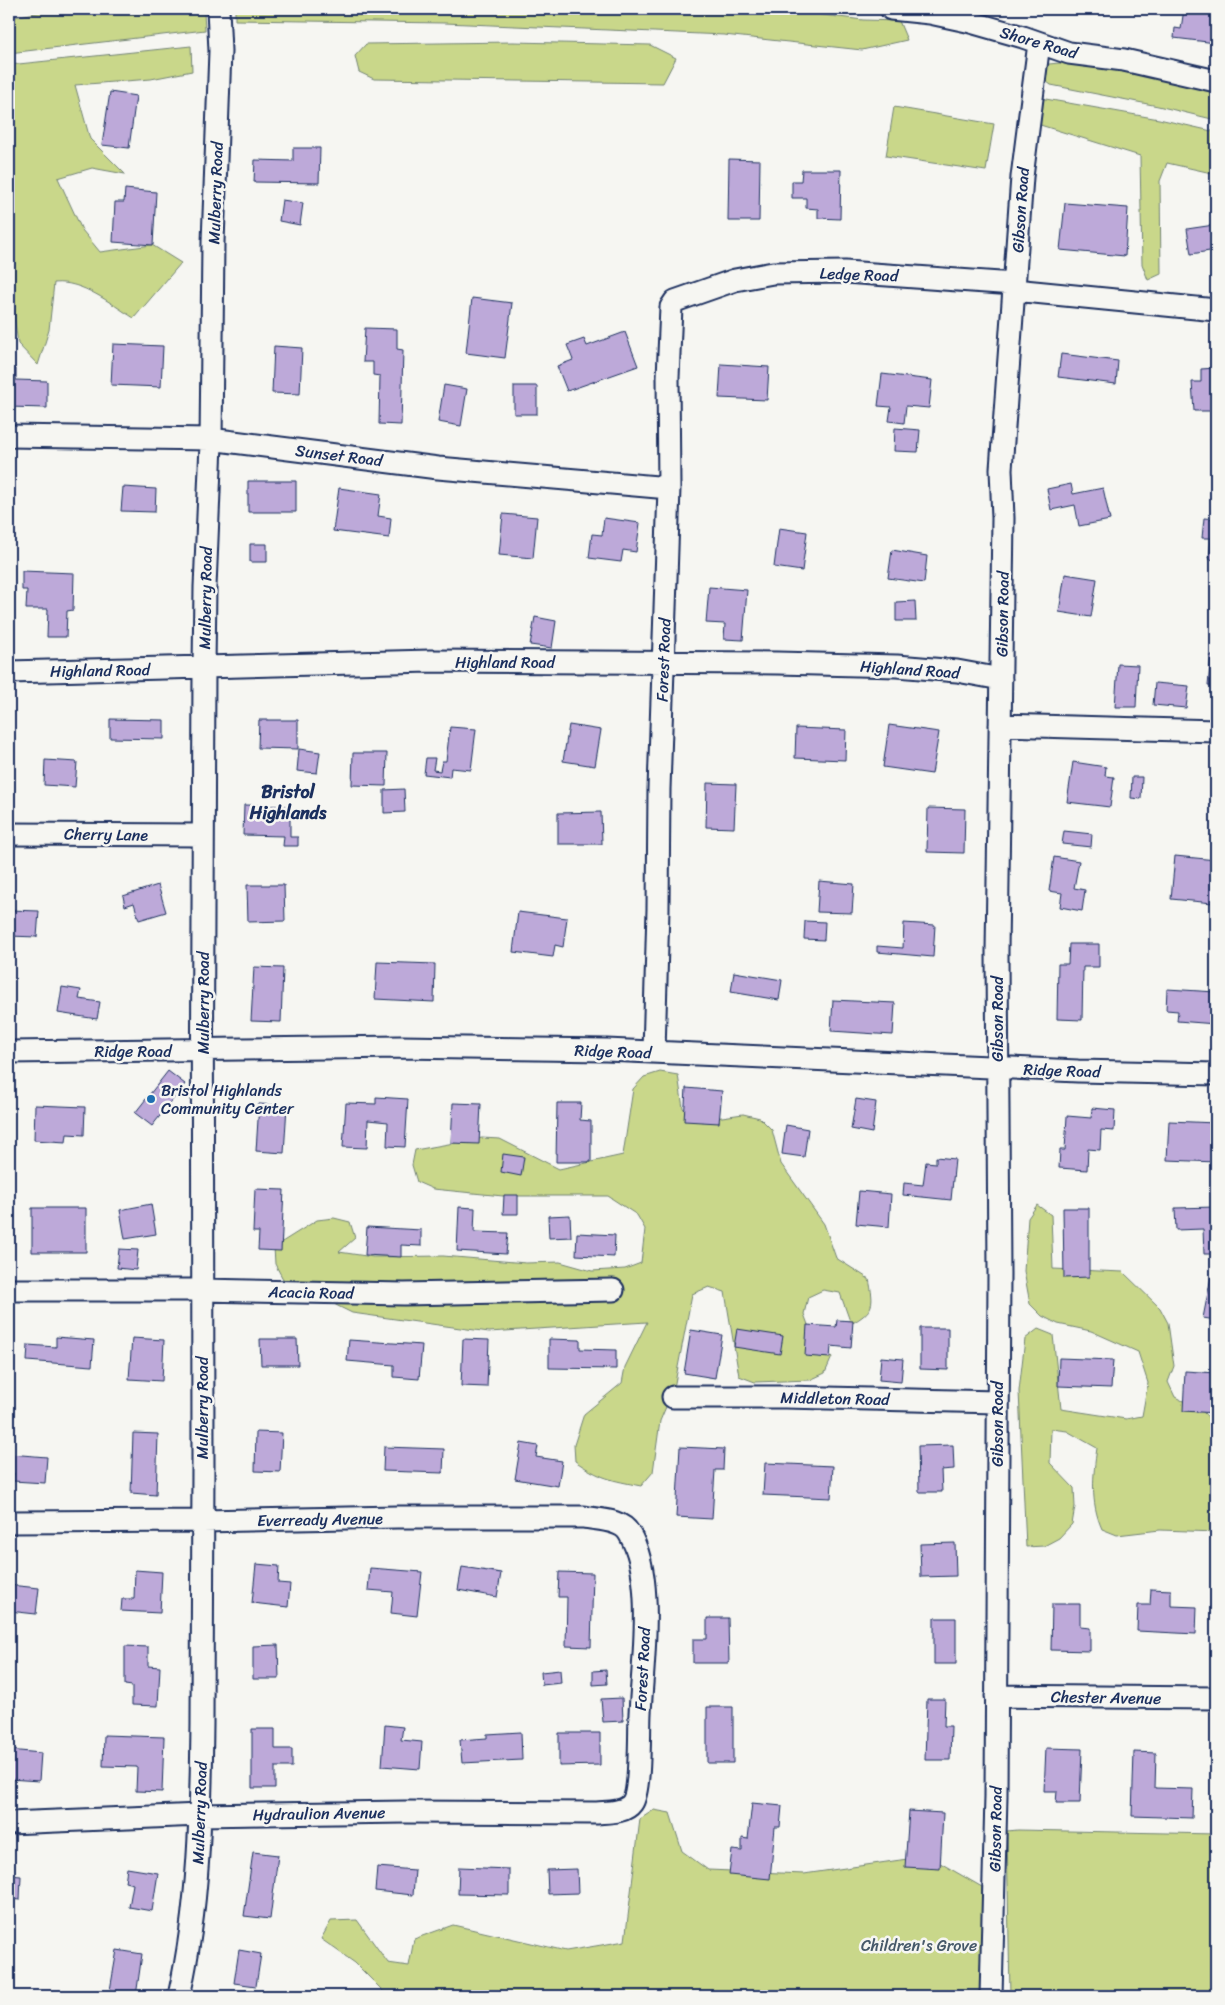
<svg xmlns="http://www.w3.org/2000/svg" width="1225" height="2005" viewBox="0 0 1225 2005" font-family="Sriracha,sans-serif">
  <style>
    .green { fill: #c9d78a; stroke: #728374 }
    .building { fill: #bda9d9; stroke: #1b2f5e }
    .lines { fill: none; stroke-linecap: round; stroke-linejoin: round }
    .minor-casing { stroke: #1b2f5e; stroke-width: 25 }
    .minor { stroke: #f6f6f2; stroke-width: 21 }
    .poi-dot { fill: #1f6fb2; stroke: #f6f6f2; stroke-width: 2 }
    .labels { text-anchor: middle; stroke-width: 5; stroke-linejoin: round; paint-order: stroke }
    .street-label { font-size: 16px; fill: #1b2f5e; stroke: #f6f6f2 }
    .poi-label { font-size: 16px; fill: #1b2f5e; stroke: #f6f6f2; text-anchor: start }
    .park-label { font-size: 16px; fill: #465969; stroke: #f6f6f2 }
    .neighbourhood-label { font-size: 18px; font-weight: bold; fill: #1b2f5e; stroke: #f6f6f2 }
  </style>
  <rect width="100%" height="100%" fill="#f6f6f2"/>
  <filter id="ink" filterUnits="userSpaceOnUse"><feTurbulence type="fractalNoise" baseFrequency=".02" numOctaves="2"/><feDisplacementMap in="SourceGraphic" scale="10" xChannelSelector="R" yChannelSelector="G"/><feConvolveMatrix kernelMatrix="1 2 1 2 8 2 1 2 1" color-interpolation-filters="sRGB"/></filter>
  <g filter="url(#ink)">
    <path class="green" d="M 57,9 L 202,9 L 204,13 L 205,30 L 9,53 L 9,18 Z
      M 235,9 L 775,9 L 863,20 L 899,21 L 907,40 L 862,50 L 724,35 L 445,23 L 235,20 Z
      M 513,42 L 650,45 L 676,58 L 663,83 L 374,79 L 359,72 L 355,56 L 366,44 Z
      M 191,46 L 192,71 L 151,79 L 75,85 L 90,139 L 125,174 L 92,168 L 58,178 L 82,230 L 100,252 L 152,245 L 181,263 L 134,318 C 111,304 82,280 54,283 L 49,330 L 38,365 L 18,344 L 9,280 L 9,65 Z
      M 1070,62 L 1184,83 L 1216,92 L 1216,120 L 1158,106 L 1051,85 L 1039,76 L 1049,64 Z
      M 1040,98 L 1159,119 L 1216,132 L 1216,174 L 1167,163 L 1160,181 L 1161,274 L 1148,280 L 1142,264 L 1140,156 L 1037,124 Z
      M 894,107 L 994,124 L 986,171 L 886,156 Z
      M 660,1072 L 678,1075 L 683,1108 L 694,1121 L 743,1114 L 760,1118 L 772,1130 L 781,1164 L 824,1224 L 836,1258 L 869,1279 C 874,1305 875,1310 851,1324 L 840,1293 L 823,1290 L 808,1297 L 804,1314 L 810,1330 L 832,1357 L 825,1373 L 810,1380 L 755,1382 L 739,1376 L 725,1292 L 709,1287 L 692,1294 L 674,1388 L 660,1421 L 653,1472 L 641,1486 C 611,1480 601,1479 575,1461 L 574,1445 L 584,1414 L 622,1383 L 625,1367 L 647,1322 L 489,1332 L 352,1313 L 283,1279 L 275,1264 L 274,1247 L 317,1220 L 334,1218 L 350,1222 L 355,1238 L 339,1252 L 373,1257 L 443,1256 L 526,1263 L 560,1262 L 592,1271 L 625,1269 L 641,1263 L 645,1229 L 637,1215 L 608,1196 L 503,1196 L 433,1189 L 417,1182 L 412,1165 L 415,1150 L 482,1138 L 500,1139 L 559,1169 L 623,1155 L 633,1089 L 644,1077 Z
      M 1037,1205 L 1051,1215 L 1053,1269 L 1123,1272 L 1160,1308 L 1168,1323 L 1174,1366 L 1168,1382 L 1175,1397 C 1200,1410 1211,1410 1216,1440 L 1216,1532 L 1160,1530 L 1117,1535 L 1102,1529 C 1090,1502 1093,1476 1097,1448 L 1067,1431 L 1051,1429 L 1050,1463 L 1074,1488 L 1075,1507 L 1072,1524 L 1059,1538 L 1044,1546 L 1026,1547 L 1019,1391 L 1025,1339 L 1038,1329 L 1053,1335 L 1061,1409 L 1126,1419 L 1142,1416 L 1148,1383 L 1138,1352 L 1091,1331 L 1058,1324 L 1042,1316 L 1030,1304 L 1024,1271 L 1028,1218 Z
      M 654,1810 L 670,1813 L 682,1851 L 708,1870 L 804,1874 L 928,1856 L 982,1887 L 983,1996 L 428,1996 L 429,1993 L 388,1996 L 355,1963 L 321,1939 L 331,1921 L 357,1920 L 388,1963 L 409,1966 L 414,1939 L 453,1925 L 566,1951 L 625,1941 L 640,1819 Z
      M 1018,1830 L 1216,1834 L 1216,1996 L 1010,1996 L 1007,1831 Z"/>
    <path class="building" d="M 1184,9 L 1216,13 L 1216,43 L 1174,38 L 1175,28 L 1181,29 Z
      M 110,92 L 136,96 L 129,148 L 102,145 Z
      M 293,148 L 320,148 L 319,183 L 254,182 L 255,160 L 293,161 Z
      M 729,159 L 760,160 L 759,221 L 728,221 Z
      M 802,170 L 841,170 L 840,219 L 818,218 L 818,209 L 806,208 L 806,198 L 792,198 L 792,181 L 801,181 Z
      M 125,189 L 156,192 L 153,245 L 113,242 L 115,202 L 124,202 Z
      M 282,200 L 303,203 L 300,225 L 279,221 Z
      M 1065,203 L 1128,208 L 1125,256 L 1060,250 Z
      M 1214,225 L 1216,230 L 1216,250 L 1191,254 L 1187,229 Z
      M 472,298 L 512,303 L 505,358 L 466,353 Z
      M 365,328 L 397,329 L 397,349 L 403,350 L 401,425 L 379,424 L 380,376 L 373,375 L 373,362 L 363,362 Z
      M 625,332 L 638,366 L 567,391 L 557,366 L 573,360 L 567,345 L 584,339 L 587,346 Z
      M 113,344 L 163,346 L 161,387 L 111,385 Z
      M 274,346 L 302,348 L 300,394 L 272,393 Z
      M 1061,354 L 1118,361 L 1116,384 L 1058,377 Z
      M 721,364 L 769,367 L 767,400 L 719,398 Z
      M 1216,368 L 1216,448 L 1214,448 L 1212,411 L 1194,411 L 1192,382 L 1201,382 L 1201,369 Z
      M 9,369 L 16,369 L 16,380 L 47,381 L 47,408 L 9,407 Z
      M 882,374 L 932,380 L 929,408 L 906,406 L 904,423 L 889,421 L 891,407 L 878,406 Z
      M 444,385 L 467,389 L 461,426 L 438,422 Z
      M 514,386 L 537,386 L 537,414 L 514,414 Z
      M 895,428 L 920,430 L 918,452 L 894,451 Z
      M 248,481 L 296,481 L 296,512 L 248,512 Z
      M 1071,484 L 1073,494 L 1103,488 L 1110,520 L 1079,526 L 1075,505 L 1051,510 L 1047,489 Z
      M 123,487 L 156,489 L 155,512 L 121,511 Z
      M 339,488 L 381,494 L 378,516 L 391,518 L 389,538 L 333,531 Z
      M 503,514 L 537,517 L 533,558 L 499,555 Z
      M 604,518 L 640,523 L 636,552 L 623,550 L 621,562 L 589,558 L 592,534 L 602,535 Z
      M 1204,518 L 1216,519 L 1216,560 L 1209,559 L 1211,538 L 1202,538 Z
      M 779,528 L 807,532 L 802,571 L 774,567 Z
      M 250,544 L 267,544 L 267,562 L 250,562 Z
      M 892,550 L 927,556 L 924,583 L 888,578 Z
      M 22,571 L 74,573 L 73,610 L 67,611 L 66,637 L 47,637 L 48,609 L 26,609 L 27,590 L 22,590 Z
      M 1065,574 L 1097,579 L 1091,617 L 1059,612 Z
      M 709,587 L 747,590 L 743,640 L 724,639 L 725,624 L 706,623 Z
      M 915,601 L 916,621 L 896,621 L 896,602 Z
      M 535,617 L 556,621 L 552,648 L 530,645 Z
      M 1211,655 L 1216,655 L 1216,686 L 1208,686 Z
      M 1118,664 L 1138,665 L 1136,707 L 1115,707 Z
      M 1155,683 L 1189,686 L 1186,708 L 1153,705 Z
      M 110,719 L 164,720 L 164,739 L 110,738 Z
      M 259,720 L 298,720 L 298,749 L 258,748 Z
      M 569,725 L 601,730 L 595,766 L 563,761 Z
      M 889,725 L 939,732 L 932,774 L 883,767 Z
      M 450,727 L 476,729 L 471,770 L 451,768 L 450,777 L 424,774 L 426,758 L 435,758 L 433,770 L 440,771 L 442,761 L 446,761 Z
      M 796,728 L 846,730 L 845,760 L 795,758 Z
      M 299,749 L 320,752 L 317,773 L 297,771 Z
      M 353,753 L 387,753 L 386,786 L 352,785 Z
      M 45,760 L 77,762 L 75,787 L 44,785 Z
      M 1073,762 L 1106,767 L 1105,776 L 1114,777 L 1110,807 L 1067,802 Z
      M 1132,777 L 1142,777 L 1141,799 L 1131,798 Z
      M 707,783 L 736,784 L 734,828 L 706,827 Z
      M 404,789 L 405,812 L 384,813 L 384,790 Z
      M 244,805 L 290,806 L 290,837 L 298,837 L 298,846 L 283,846 L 284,836 L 243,835 Z
      M 928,808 L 965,809 L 964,853 L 927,852 Z
      M 601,812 L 602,844 L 558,844 L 558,813 Z
      M 1064,831 L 1092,834 L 1091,847 L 1062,844 Z
      M 1175,856 L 1216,860 L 1213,903 L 1171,899 Z
      M 1054,857 L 1079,861 L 1074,888 L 1085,890 L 1082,911 L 1060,907 L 1062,893 L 1049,891 Z
      M 819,881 L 854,884 L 852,913 L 817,912 Z
      M 158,885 L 166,912 L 139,920 L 134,903 L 125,906 L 123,896 Z
      M 247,885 L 284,885 L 285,921 L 248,922 Z
      M 9,910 L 39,911 L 37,937 L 9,936 Z
      M 518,912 L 567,918 L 563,947 L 555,945 L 553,957 L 513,952 Z
      M 805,921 L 825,922 L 824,940 L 804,939 Z
      M 904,923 L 935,925 L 933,957 L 877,952 L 877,946 L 903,948 Z
      M 1069,944 L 1099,944 L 1099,967 L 1083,967 L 1082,1020 L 1057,1019 L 1058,964 L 1068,964 Z
      M 377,962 L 435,964 L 434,1002 L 375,999 Z
      M 254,967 L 283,968 L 281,1022 L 251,1021 Z
      M 734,972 L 782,980 L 779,1000 L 731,992 Z
      M 62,987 L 81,990 L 79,999 L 100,1002 L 97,1019 L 58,1013 Z
      M 1167,989 L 1216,992 L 1216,1024 L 1177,1021 L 1178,1011 L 1166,1010 Z
      M 833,1000 L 895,1003 L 893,1035 L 831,1031 Z
      M 168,1071 L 185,1084 L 152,1126 L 135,1113 Z
      M 686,1088 L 722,1091 L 719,1123 L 684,1121 Z
      M 376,1097 L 408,1099 L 405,1147 L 387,1146 L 388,1122 L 368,1120 L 367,1148 L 343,1147 L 346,1103 L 376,1104 Z
      M 856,1099 L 876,1102 L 872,1133 L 851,1129 Z
      M 453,1103 L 481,1104 L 479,1144 L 451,1143 Z
      M 557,1103 L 581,1103 L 580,1120 L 591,1121 L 591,1162 L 556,1162 Z
      M 259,1104 L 287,1106 L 284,1153 L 256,1151 Z
      M 35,1105 L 85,1107 L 84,1135 L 67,1134 L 66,1142 L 34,1140 Z
      M 1092,1108 L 1115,1110 L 1114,1131 L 1101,1130 L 1100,1150 L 1088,1149 L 1087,1170 L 1059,1168 L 1060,1150 L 1065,1150 L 1067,1116 L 1091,1118 Z
      M 1169,1121 L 1216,1123 L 1216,1162 L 1167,1160 Z
      M 786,1125 L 808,1129 L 804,1157 L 782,1154 Z
      M 503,1154 L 524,1157 L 521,1176 L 501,1172 Z
      M 936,1157 L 955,1159 L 951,1200 L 903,1195 L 904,1183 L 923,1185 L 926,1162 L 936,1163 Z
      M 255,1189 L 284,1190 L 281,1251 L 258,1250 L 259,1232 L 253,1232 Z
      M 859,1191 L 891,1194 L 889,1227 L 856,1224 Z
      M 504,1195 L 518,1195 L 518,1214 L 503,1214 Z
      M 151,1204 L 156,1234 L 125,1239 L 120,1210 Z
      M 459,1207 L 475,1208 L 474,1232 L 508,1233 L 506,1254 L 457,1251 Z
      M 1216,1207 L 1216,1254 L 1204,1254 L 1203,1229 L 1176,1230 L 1175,1208 Z
      M 32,1208 L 86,1208 L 86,1252 L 32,1252 Z
      M 1063,1208 L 1089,1208 L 1089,1277 L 1064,1278 Z
      M 570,1215 L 571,1237 L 549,1238 L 548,1216 Z
      M 367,1227 L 421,1230 L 421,1246 L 401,1245 L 401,1257 L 365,1255 Z
      M 577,1233 L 615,1235 L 614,1257 L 576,1255 Z
      M 119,1249 L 138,1250 L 136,1270 L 117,1268 Z
      M 1211,1277 L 1216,1279 L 1216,1320 L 1203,1318 Z
      M 837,1320 L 853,1321 L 851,1348 L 831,1346 L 830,1358 L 805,1356 L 807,1325 L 836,1327 Z
      M 920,1328 L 948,1328 L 948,1370 L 920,1369 Z
      M 737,1329 L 783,1336 L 780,1354 L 734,1347 Z
      M 691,1330 L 722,1335 L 715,1378 L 684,1373 Z
      M 56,1337 L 94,1340 L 92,1366 L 27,1361 L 28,1345 L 56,1347 Z
      M 132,1338 L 164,1340 L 162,1381 L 129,1379 Z
      M 260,1339 L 297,1339 L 298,1365 L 261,1365 Z
      M 463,1339 L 489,1340 L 487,1387 L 461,1386 Z
      M 549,1339 L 580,1340 L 580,1349 L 616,1350 L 616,1369 L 549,1368 Z
      M 349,1340 L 422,1345 L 419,1379 L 394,1377 L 394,1365 L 347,1361 Z
      M 881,1357 L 903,1359 L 901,1382 L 879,1380 Z
      M 1059,1358 L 1113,1360 L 1111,1388 L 1058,1386 Z
      M 1185,1371 L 1216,1373 L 1216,1413 L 1183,1411 Z
      M 256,1432 L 282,1433 L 280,1472 L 255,1471 Z
      M 133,1433 L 158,1434 L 156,1495 L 131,1493 Z
      M 521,1443 L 538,1446 L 536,1457 L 562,1461 L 558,1486 L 515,1479 Z
      M 953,1445 L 954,1469 L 941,1470 L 942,1492 L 919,1492 L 918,1446 Z
      M 384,1447 L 444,1449 L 443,1473 L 383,1471 Z
      M 680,1447 L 724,1449 L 723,1470 L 715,1470 L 712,1519 L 676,1517 Z
      M 9,1454 L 47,1457 L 45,1483 L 13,1481 L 14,1473 L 9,1473 Z
      M 765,1463 L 833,1466 L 831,1498 L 763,1495 Z
      M 955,1543 L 956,1576 L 921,1577 L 920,1544 Z
      M 256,1564 L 279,1566 L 278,1583 L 290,1584 L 288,1607 L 252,1603 Z
      M 462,1567 L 501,1573 L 497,1597 L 458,1590 Z
      M 370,1568 L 422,1572 L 417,1616 L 391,1613 L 393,1592 L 368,1590 Z
      M 135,1570 L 162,1572 L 160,1613 L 121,1611 L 122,1599 L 134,1599 Z
      M 559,1572 L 593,1573 L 591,1647 L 566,1646 L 567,1597 L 558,1597 Z
      M 9,1585 L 39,1588 L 36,1614 L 9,1611 Z
      M 1151,1589 L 1171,1590 L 1171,1606 L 1197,1607 L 1196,1634 L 1137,1631 L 1138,1605 L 1150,1605 Z
      M 1052,1604 L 1080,1604 L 1080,1627 L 1090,1628 L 1090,1651 L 1051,1650 Z
      M 707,1618 L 728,1618 L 729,1663 L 693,1663 L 693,1639 L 707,1639 Z
      M 934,1618 L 956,1618 L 956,1664 L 934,1664 Z
      M 278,1645 L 279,1679 L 253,1679 L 253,1646 Z
      M 125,1646 L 148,1647 L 148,1666 L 160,1667 L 158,1706 L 132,1705 L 132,1686 L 125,1685 Z
      M 560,1670 L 561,1683 L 542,1685 L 541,1672 Z
      M 606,1670 L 607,1684 L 593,1685 L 593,1671 Z
      M 622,1698 L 623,1721 L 603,1722 L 601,1699 Z
      M 927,1699 L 945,1699 L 944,1726 L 951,1726 L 950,1760 L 925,1760 Z
      M 707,1707 L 733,1707 L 733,1763 L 707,1763 Z
      M 385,1725 L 403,1727 L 401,1740 L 422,1742 L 420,1769 L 382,1766 Z
      M 252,1729 L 275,1729 L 275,1749 L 292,1749 L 292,1767 L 275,1767 L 275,1788 L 252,1788 Z
      M 521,1732 L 522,1760 L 462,1763 L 460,1740 L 487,1738 L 487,1734 Z
      M 559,1733 L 600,1733 L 600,1765 L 559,1766 Z
      M 104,1735 L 164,1737 L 162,1792 L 136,1791 L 137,1767 L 103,1766 Z
      M 1046,1748 L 1082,1749 L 1080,1803 L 1056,1803 L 1057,1791 L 1044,1791 Z
      M 9,1750 L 41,1753 L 39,1781 L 9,1779 Z
      M 1134,1752 L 1156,1753 L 1155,1788 L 1193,1789 L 1192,1818 L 1132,1816 Z
      M 752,1803 L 782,1806 L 780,1827 L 775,1827 L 770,1879 L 729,1875 L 732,1850 L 742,1851 L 742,1838 L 748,1839 Z
      M 909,1811 L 943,1813 L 940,1869 L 905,1867 Z
      M 253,1852 L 278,1855 L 270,1919 L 244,1916 Z
      M 377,1867 L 415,1870 L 413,1895 L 375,1891 Z
      M 459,1867 L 509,1869 L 509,1895 L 458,1894 Z
      M 127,1868 L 158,1873 L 152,1911 L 129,1907 L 133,1884 L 125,1882 Z
      M 577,1869 L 578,1893 L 548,1894 L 547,1870 Z
      M 9,1875 L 21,1876 L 20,1900 L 9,1899 Z
      M 117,1950 L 142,1954 L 136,1996 L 109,1996 Z
      M 239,1950 L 261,1954 L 256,1986 L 234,1983 Z"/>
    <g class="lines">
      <defs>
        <path id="minor" d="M 891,9 L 930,13 L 967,21 L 1023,37 L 1069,53 L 1124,60 L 1216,81
          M 1014,290 L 1216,310
          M 9,436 L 210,439 L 438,468 L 669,488
          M 9,672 L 430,661 L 778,663 L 897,666 L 957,671 L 1001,679
          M 1000,725 L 1216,731
          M 9,834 L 203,835
          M 9,1052 L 401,1047 L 606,1050 L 1078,1071 L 1216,1074
          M 654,1052 L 658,909 L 659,789 L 669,488 L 668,377 L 671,307 L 675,301 L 735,280 L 773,273 L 845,272 L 1014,284
          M 9,1290 L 202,1290 L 404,1294 L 613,1290
          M 673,1397 L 785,1397 L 997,1402
          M 9,1522 L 203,1521 L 397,1517 L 584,1517 C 598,1520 621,1519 629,1533 C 640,1551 644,1578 645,1599 C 647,1637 642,1676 640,1713 C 639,1731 641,1791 632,1803 C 625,1813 608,1812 597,1813 L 405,1812 L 200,1815 L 9,1823
          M 996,1696 L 1216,1698
          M 179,1996 C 199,1907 201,1815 202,1724 C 203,1637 203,1550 203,1463 C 202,1198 202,932 204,667 L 205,587 L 211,444 L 213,242 L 220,51 L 218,9
          M 991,1996 L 996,1796 L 999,1273 L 997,952 L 1003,518 L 1001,469 L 1022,177 L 1039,43"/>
      </defs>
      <use href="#minor" class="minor-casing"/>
      <use href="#minor" class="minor"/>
    </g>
  </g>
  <circle class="poi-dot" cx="151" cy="1099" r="5"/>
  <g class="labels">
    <g class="street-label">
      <text transform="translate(1039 42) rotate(16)" y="6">Shore Road</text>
      <text transform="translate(215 193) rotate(-88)" y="6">Mulberry Road</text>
      <text transform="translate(1020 210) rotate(-86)" y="6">Gibson Road</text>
      <text transform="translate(859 274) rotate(2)" y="6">Ledge Road</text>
      <text transform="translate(339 455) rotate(7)" y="6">Sunset Road</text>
      <text transform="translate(205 598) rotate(-89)" y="6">Mulberry Road</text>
      <text transform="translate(1002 614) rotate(-89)" y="6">Gibson Road</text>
      <text transform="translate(663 660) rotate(-88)" y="6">Forest Road</text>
      <text x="505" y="668">Highland Road</text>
      <text transform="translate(910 669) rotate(4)" y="6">Highland Road</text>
      <text transform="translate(100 670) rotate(-1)" y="6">Highland Road</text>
      <text transform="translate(106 834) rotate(1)" y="6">Cherry Lane</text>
      <text transform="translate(203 1003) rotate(-90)" y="6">Mulberry Road</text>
      <text transform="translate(997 1019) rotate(-90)" y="6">Gibson Road</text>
      <text x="133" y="1057">Ridge Road</text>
      <text transform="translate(613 1051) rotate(2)" y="6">Ridge Road</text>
      <text transform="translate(1062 1070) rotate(2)" y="6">Ridge Road</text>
      <text transform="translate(311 1292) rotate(1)" y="6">Acacia Road</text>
      <text transform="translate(835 1398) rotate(1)" y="6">Middleton Road</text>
      <text transform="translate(202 1408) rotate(-90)" y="6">Mulberry Road</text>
      <text transform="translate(997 1424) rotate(-90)" y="6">Gibson Road</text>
      <text transform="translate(320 1519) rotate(-1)" y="6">Everready Avenue</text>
      <text transform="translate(642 1669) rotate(-87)" y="6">Forest Road</text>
      <text transform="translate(1106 1697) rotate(1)" y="6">Chester Avenue</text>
      <text transform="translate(199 1813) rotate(-88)" y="6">Mulberry Road</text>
      <text transform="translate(319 1813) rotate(-1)" y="6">Hydraulion Avenue</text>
      <text transform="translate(995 1829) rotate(-89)" y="6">Gibson Road</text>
    </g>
    <g class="poi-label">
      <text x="161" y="1096">Bristol Highlands<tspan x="161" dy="18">Community Center</tspan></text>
    </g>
    <g class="park-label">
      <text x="919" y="1951">Children's Grove</text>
    </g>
    <g class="neighbourhood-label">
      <text x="288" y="798">Bristol<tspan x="288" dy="21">Highlands</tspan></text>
    </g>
  </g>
  <rect width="1225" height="2005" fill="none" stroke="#f6f6f2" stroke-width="30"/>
  <rect x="15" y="15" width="1195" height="1975" fill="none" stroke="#1b2f5e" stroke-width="2" filter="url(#ink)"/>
</svg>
